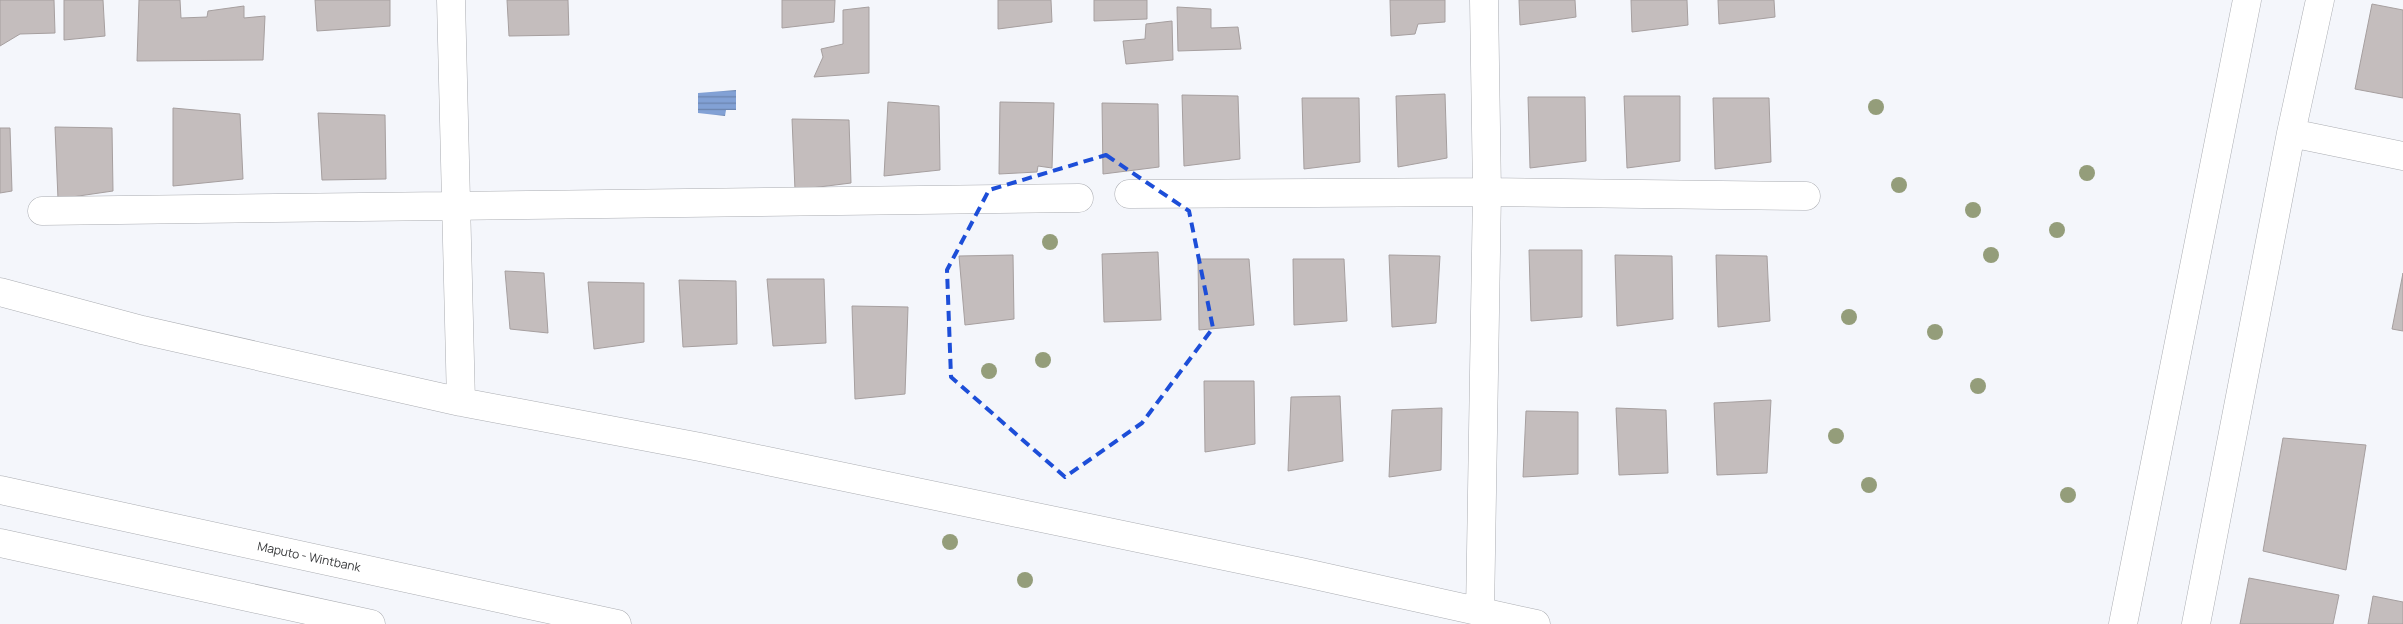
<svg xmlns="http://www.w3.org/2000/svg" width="2403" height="624" viewBox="0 0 2403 624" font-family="Manrope,sans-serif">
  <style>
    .water { fill: url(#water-rules) }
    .building { fill: #c4bdbd; stroke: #a69f9f }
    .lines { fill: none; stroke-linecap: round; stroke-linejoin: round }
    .street-casing { stroke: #abadb2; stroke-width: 29 }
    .highway-casing { stroke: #abadb2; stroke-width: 29 }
    .street { stroke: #fff; stroke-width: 28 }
    .highway { stroke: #fff; stroke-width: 28 }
    .tree { fill: #949d7a }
    .marked { fill: none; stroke: #1d4ed8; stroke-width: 4; stroke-dasharray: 10 6; stroke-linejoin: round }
    .labels { text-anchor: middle; stroke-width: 4; stroke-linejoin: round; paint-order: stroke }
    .street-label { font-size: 12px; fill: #343537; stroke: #fff }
  </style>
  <defs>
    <pattern id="water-rules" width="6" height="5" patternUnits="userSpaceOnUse" patternTransform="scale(1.25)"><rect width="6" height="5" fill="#82a1d5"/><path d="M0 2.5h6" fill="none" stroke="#6b84ae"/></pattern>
  </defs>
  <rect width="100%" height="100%" fill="#f4f6fb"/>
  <path class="water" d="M 736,90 L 736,110 L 726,110 L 725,116 L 698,113 L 698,93 Z"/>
  <path class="building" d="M 0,0 L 54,0 L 55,33 L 20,34 L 0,46 Z
    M 64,0 L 103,0 L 105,36 L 64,40 Z
    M 139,0 L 180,0 L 181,18 L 207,17 L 208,11 L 244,6 L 244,18 L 265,16 L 263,60 L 137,61 Z
    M 315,0 L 390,0 L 390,26 L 317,31 Z
    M 507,0 L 568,0 L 569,35 L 509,36 Z
    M 782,0 L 835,0 L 834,22 L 782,28 Z
    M 998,0 L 1051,0 L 1052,22 L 998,29 Z
    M 1094,0 L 1147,0 L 1147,19 L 1094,21 Z
    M 1390,0 L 1445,0 L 1445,22 L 1418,24 L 1415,34 L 1391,36 Z
    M 1519,0 L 1575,0 L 1576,17 L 1520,25 Z
    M 1631,0 L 1687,0 L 1688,25 L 1632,32 Z
    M 1718,0 L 1774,0 L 1775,17 L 1719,24 Z
    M 2372,4 L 2403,10 L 2403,98 L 2355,89 Z
    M 869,7 L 869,73 L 814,77 L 823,57 L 821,49 L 843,44 L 843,10 Z
    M 1177,7 L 1211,9 L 1211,28 L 1238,27 L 1241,49 L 1178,51 Z
    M 1172,21 L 1173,60 L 1126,64 L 1123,41 L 1145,39 L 1146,24 Z
    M 1445,94 L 1447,158 L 1398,167 L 1396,96 Z
    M 1182,95 L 1238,96 L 1240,159 L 1184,166 Z
    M 1624,96 L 1680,96 L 1680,161 L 1627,168 Z
    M 1528,97 L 1585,97 L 1586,161 L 1530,168 Z
    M 1302,98 L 1359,98 L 1360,162 L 1304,169 Z
    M 1713,98 L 1769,98 L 1771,162 L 1715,169 Z
    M 888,102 L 939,106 L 940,170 L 884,176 Z
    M 1000,102 L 1054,103 L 1052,168 L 1038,166 L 1037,172 L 999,174 Z
    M 1102,103 L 1158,104 L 1159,167 L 1103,174 Z
    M 173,108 L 240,114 L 243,179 L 173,186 Z
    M 318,113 L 385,115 L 386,179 L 322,180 Z
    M 792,119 L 849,120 L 851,183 L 795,190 Z
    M 55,127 L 112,128 L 113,191 L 58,199 Z
    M 0,128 L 10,128 L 12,191 L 0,193 Z
    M 1529,250 L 1582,250 L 1582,317 L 1531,321 Z
    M 1158,252 L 1161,320 L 1104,322 L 1102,254 Z
    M 1013,255 L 1014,319 L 965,325 L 959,256 Z
    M 1389,255 L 1440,256 L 1436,323 L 1392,327 Z
    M 1615,255 L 1672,256 L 1673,319 L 1617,326 Z
    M 1716,255 L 1767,256 L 1770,321 L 1718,327 Z
    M 1198,259 L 1249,259 L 1254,325 L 1199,330 Z
    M 1293,259 L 1344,259 L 1347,321 L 1294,325 Z
    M 505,271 L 544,273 L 548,333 L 510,329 Z
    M 2403,273 L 2403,331 L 2392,329 Z
    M 767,279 L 824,279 L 826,343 L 773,346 Z
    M 679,280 L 736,281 L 737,344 L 683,347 Z
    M 588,282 L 644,283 L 644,342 L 594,349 Z
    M 852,306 L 908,307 L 905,394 L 855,399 Z
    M 1204,381 L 1254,381 L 1255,444 L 1205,452 Z
    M 1340,396 L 1343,461 L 1288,471 L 1291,397 Z
    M 1771,400 L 1767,473 L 1717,475 L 1714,403 Z
    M 1442,408 L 1441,470 L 1389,477 L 1392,410 Z
    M 1616,408 L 1666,410 L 1668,473 L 1619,475 Z
    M 1526,411 L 1578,412 L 1578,474 L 1523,477 Z
    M 2283,438 L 2366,445 L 2346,570 L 2263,551 Z
    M 2249,578 L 2339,595 L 2333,624 L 2240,624 Z
    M 2373,596 L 2403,602 L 2403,624 L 2368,624 Z"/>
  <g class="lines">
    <defs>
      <path id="street" d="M 451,0 L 461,402
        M 2291,133 L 2403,156
        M 1129,194 L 1487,192 L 1806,196
        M 42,211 L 1079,198
        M 0,292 L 142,330 L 461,402 L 700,447 L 1301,572 L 1536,624
        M 1480,613 L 1487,192 L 1484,0
        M 2123,624 L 2247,0
        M 2196,624 L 2291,133 L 2320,0"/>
      <path id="highway" d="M 0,490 L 617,624
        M 0,543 L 371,624"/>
    </defs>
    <use href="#street" class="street-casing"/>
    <use href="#highway" class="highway-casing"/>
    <use href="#street" class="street"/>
    <use href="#highway" class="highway"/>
  </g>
  <g class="tree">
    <circle cx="1876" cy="107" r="8"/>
    <circle cx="2087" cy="173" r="8"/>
    <circle cx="1899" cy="185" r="8"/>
    <circle cx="1973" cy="210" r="8"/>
    <circle cx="2057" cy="230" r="8"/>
    <circle cx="1050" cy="242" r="8"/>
    <circle cx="1991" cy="255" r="8"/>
    <circle cx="1849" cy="317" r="8"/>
    <circle cx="1935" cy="332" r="8"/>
    <circle cx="1043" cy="360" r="8"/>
    <circle cx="989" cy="371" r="8"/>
    <circle cx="1978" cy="386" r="8"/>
    <circle cx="1836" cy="436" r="8"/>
    <circle cx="1869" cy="485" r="8"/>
    <circle cx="2068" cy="495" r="8"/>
    <circle cx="950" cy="542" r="8"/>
    <circle cx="1025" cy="580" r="8"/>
  </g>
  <path class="marked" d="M 1106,155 L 1189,211 L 1213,328 L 1142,423 L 1065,477 L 951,377 L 947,270 L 989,190 Z"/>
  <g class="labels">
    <g class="street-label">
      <text transform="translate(309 557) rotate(12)" y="4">Maputo - Wintbank</text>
    </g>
  </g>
</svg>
